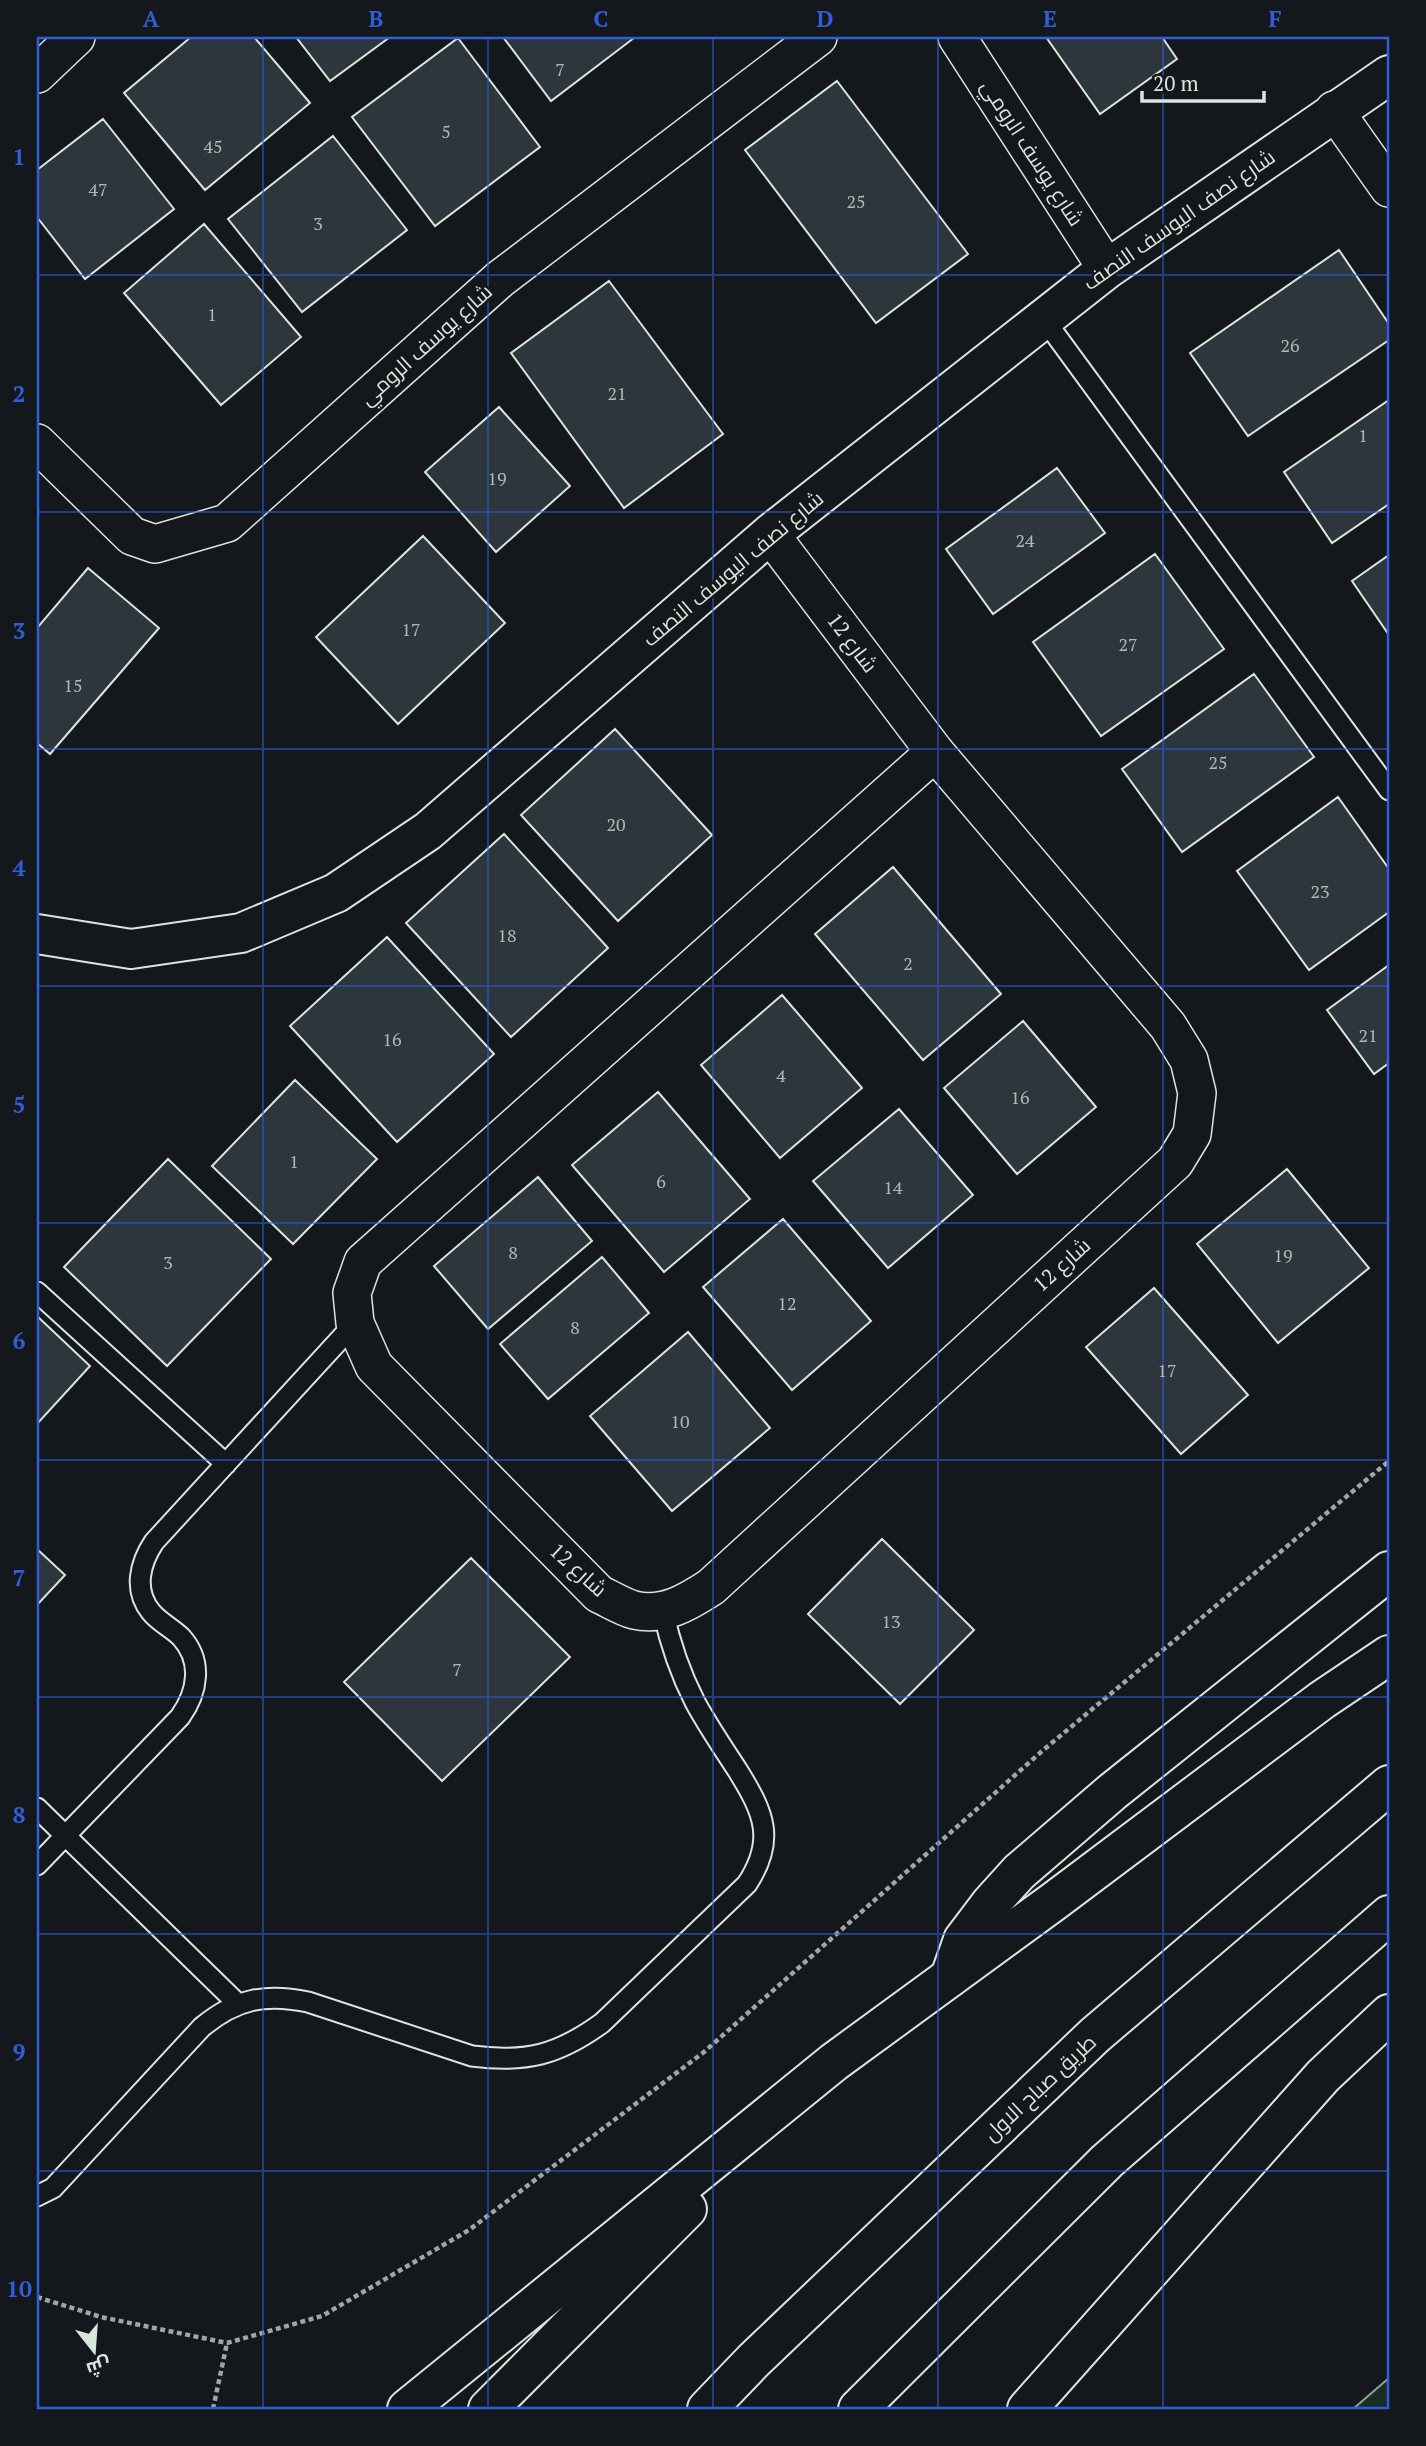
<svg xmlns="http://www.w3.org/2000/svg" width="1426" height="2446" viewBox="0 0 1426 2446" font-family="'PT Serif',Cairo,serif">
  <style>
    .green { fill: #1a2d24; stroke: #939e99; stroke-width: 2 }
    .building { fill: #2c363c; stroke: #d8e6dc; stroke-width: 2 }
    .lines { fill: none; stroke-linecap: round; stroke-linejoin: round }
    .service-casing { stroke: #d8e6dc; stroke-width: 23 }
    .minor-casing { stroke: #d8e6dc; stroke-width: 40 }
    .tertiary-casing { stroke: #d8e6dc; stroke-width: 42 }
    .motorway-casing { stroke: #d8e6dc; stroke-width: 42 }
    .path { stroke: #9da8a2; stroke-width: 4.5; stroke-dasharray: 5 3.5; stroke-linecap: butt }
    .service { stroke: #14181c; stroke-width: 19 }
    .minor { stroke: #14181c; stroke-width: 37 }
    .tertiary { stroke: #14181c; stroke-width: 38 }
    .motorway { stroke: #14181c; stroke-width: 38 }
    .grid { fill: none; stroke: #305dd8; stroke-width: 2; stroke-opacity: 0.55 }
    .labels { text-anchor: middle; stroke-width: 5; stroke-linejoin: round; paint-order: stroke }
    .number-label { font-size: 18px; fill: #adbab4 }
    .street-label { font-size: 21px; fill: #d8e6dc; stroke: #14181c }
    .neatline { fill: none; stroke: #305dd8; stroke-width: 2.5 }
    .grid-label { font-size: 23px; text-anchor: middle; font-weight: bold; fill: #305dd8 }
  </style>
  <rect width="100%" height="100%" fill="#14181c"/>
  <path class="green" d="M 1389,2378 L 1389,2409 L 1353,2409 Z"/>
  <path class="building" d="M 191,37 L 254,37 L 310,103 L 205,190 L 124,93 Z
    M 296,37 L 390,37 L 330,81 Z
    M 503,37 L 633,37 L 634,38 L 551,101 Z
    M 1046,37 L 1162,37 L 1177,59 L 1100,114 Z
    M 458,38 L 540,147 L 435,226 L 352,117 Z
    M 837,81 L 968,254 L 876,323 L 745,150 Z
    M 103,119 L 174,209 L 85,279 L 37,217 L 37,170 Z
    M 333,136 L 407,230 L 302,312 L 228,219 Z
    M 204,224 L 301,337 L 221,405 L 124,293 Z
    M 1339,250 L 1389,324 L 1389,340 L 1248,436 L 1190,353 Z
    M 609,281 L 723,434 L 624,508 L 511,353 Z
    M 1389,400 L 1389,504 L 1332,543 L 1284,472 Z
    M 499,407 L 570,486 L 496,552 L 425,472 Z
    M 1057,468 L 1105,533 L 993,614 L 946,549 Z
    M 423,536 L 505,623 L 398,724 L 316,637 Z
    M 1155,554 L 1224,649 L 1101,736 L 1033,642 Z
    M 1389,555 L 1389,635 L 1352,581 Z
    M 88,568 L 159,628 L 50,754 L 37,743 L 37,628 Z
    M 1254,674 L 1314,757 L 1182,852 L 1122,769 Z
    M 615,729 L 712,835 L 618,921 L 521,815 Z
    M 1338,797 L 1389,869 L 1389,912 L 1309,970 L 1237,871 Z
    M 504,834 L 608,948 L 511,1037 L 406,923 Z
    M 893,867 L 1001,994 L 923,1060 L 815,934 Z
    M 387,937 L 494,1054 L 397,1142 L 290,1026 Z
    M 1389,965 L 1389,1063 L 1374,1074 L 1327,1010 Z
    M 782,995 L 862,1088 L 780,1158 L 701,1065 Z
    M 1023,1021 L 1096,1107 L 1017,1174 L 944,1088 Z
    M 295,1080 L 377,1159 L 293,1244 L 212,1166 Z
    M 658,1092 L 750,1199 L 664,1272 L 572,1165 Z
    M 899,1109 L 973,1195 L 888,1268 L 813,1181 Z
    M 168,1159 L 271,1259 L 167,1366 L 64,1267 Z
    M 1287,1169 L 1369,1268 L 1278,1343 L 1197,1244 Z
    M 538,1177 L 592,1241 L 488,1329 L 434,1266 Z
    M 783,1219 L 871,1321 L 792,1390 L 703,1287 Z
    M 602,1257 L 649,1313 L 548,1399 L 500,1344 Z
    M 1154,1288 L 1248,1395 L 1181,1454 L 1086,1347 Z
    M 37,1316 L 90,1366 L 37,1424 Z
    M 688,1332 L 770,1428 L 672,1511 L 590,1416 Z
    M 882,1539 L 974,1630 L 900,1704 L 808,1614 Z
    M 37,1549 L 65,1575 L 37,1605 Z
    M 471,1558 L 570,1657 L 442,1781 L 344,1682 Z"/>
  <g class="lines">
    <defs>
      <path id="service" d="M 1044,319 L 1389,790
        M 37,1292 L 226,1464
        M 37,1808 L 238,2004
        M 37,1865 L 180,1717 C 198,1692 203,1661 181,1637 C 172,1628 159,1622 151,1612 C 133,1590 140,1563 154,1542 L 355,1323
        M 37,2196 L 53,2188 L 202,2027 C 236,1999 265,1993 308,2002 L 472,2056 C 526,2063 558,2055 602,2023 L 747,1884 C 776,1840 764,1813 738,1771 C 723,1748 708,1726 695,1702 C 680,1673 670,1643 663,1611"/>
      <path id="minor" d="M 957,37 L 1107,269
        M 37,74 L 76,37
        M 1334,110 L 1389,188
        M 37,443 L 132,536 L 155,544 L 227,523 L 500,279 L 818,37
        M 770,534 L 935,752 L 1168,1026 L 1189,1060 L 1197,1093 L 1192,1134 L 1175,1162 L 711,1587 C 688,1602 664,1617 634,1610 C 623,1607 610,1599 599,1594 L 374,1366 L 355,1323 L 352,1293 L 363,1262 L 935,752"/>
      <path id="tertiary" d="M 37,934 L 131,949 L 241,933 L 336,893 L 428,831 L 770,534 L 1107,269 L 1389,75
        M 950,1977 L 963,1940 L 991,1903 L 1019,1872 L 1112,1792 L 1389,1571"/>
      <path id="motorway" d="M 407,2409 L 834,2062 L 1053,1902 L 1322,1700 L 1389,1655
        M 488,2409 L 687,2209
        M 707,2409 L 754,2360 L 1095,2035 L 1389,1785
        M 858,2409 L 1107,2161 L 1389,1915
        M 1027,2409 L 1323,2076 L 1389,2014"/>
    </defs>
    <use href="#service" class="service-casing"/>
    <use href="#minor" class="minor-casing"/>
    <use href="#tertiary" class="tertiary-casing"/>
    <use href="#motorway" class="motorway-casing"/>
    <path class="path" d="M 37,2297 L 101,2317 L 227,2343 L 322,2316 L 469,2230 L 704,2052 L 1041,1752 L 1389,1461
      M 213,2409 L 227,2343"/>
    <use href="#service" class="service"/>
    <use href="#minor" class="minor"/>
    <use href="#tertiary" class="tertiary"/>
    <use href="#motorway" class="motorway"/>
  </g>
  <path class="grid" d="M 263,37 L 263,2409M 488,37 L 488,2409M 713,37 L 713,2409M 938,37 L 938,2409M 1163,37 L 1163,2409M 37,275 L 1389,275M 37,512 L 1389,512M 37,749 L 1389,749M 37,986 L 1389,986M 37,1223 L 1389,1223M 37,1460 L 1389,1460M 37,1697 L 1389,1697M 37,1934 L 1389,1934M 37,2171 L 1389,2171"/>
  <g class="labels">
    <g class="number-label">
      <text x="560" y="76">7</text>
      <text x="446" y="138">5</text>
      <text x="213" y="153">45</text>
      <text x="98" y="196">47</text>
      <text x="856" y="208">25</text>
      <text x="318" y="230">3</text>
      <text x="212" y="321">1</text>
      <text x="1290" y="352">26</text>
      <text x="617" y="400">21</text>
      <text x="1363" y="442">1</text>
      <text x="497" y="485">19</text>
      <text x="1025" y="547">24</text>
      <text x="411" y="636">17</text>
      <text x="1128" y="651">27</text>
      <text x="73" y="692">15</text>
      <text x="1218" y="769">25</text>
      <text x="616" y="831">20</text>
      <text x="1320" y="898">23</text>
      <text x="507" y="942">18</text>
      <text x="908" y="970">2</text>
      <text x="1368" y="1042">21</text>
      <text x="392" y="1046">16</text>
      <text x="781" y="1082">4</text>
      <text x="1020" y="1104">16</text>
      <text x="294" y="1168">1</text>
      <text x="661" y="1188">6</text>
      <text x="893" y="1194">14</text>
      <text x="513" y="1259">8</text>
      <text x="1283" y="1262">19</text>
      <text x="168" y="1269">3</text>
      <text x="787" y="1310">12</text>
      <text x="575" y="1334">8</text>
      <text x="1167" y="1377">17</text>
      <text x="680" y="1428">10</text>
      <text x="891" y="1628">13</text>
      <text x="457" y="1676">7</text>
    </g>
    <g class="street-label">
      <text transform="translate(1032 153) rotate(57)" y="7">شارع يوسف الرومي</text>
      <text transform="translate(1179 220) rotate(-35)" y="7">شارع نصف اليوسف النصف</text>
      <text transform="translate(426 345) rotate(-42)" y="7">شارع يوسف الرومي</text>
      <text transform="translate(733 569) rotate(-40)" y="7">شارع نصف اليوسف النصف</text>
      <text transform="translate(852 643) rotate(53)" y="7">شارع 12</text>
      <text transform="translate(1062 1265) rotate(-42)" y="7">شارع 12</text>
      <text transform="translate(578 1570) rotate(42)" y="7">شارع 12</text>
      <text transform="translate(1040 2088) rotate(-43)" y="7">طريق صباح الاول</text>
    </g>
  </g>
  <rect width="1426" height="2446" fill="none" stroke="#14181c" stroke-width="77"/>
  <g transform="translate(94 2351) rotate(163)" stroke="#14181c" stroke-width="5" paint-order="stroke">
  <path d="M0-5L12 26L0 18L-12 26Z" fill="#d8e6dc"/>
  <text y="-10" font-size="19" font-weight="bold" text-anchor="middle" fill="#d8e6dc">ش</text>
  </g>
  <path d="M1142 91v10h122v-10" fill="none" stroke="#d8e6dc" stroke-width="3.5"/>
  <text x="1153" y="91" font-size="21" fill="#d8e6dc" stroke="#14181c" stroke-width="5" paint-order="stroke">20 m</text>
  <rect x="38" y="38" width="1350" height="2370" class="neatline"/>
  <g class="grid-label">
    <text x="151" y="27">A</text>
    <text x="376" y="27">B</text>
    <text x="601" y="27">C</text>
    <text x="825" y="27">D</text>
    <text x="1050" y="27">E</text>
    <text x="1275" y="27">F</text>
    <text x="19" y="165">1</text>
    <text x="19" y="402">2</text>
    <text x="19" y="639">3</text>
    <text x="19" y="876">4</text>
    <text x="19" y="1113">5</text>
    <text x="19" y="1349">6</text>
    <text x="19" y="1586">7</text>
    <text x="19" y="1823">8</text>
    <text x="19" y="2060">9</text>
    <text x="19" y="2297">10</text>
  </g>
</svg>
